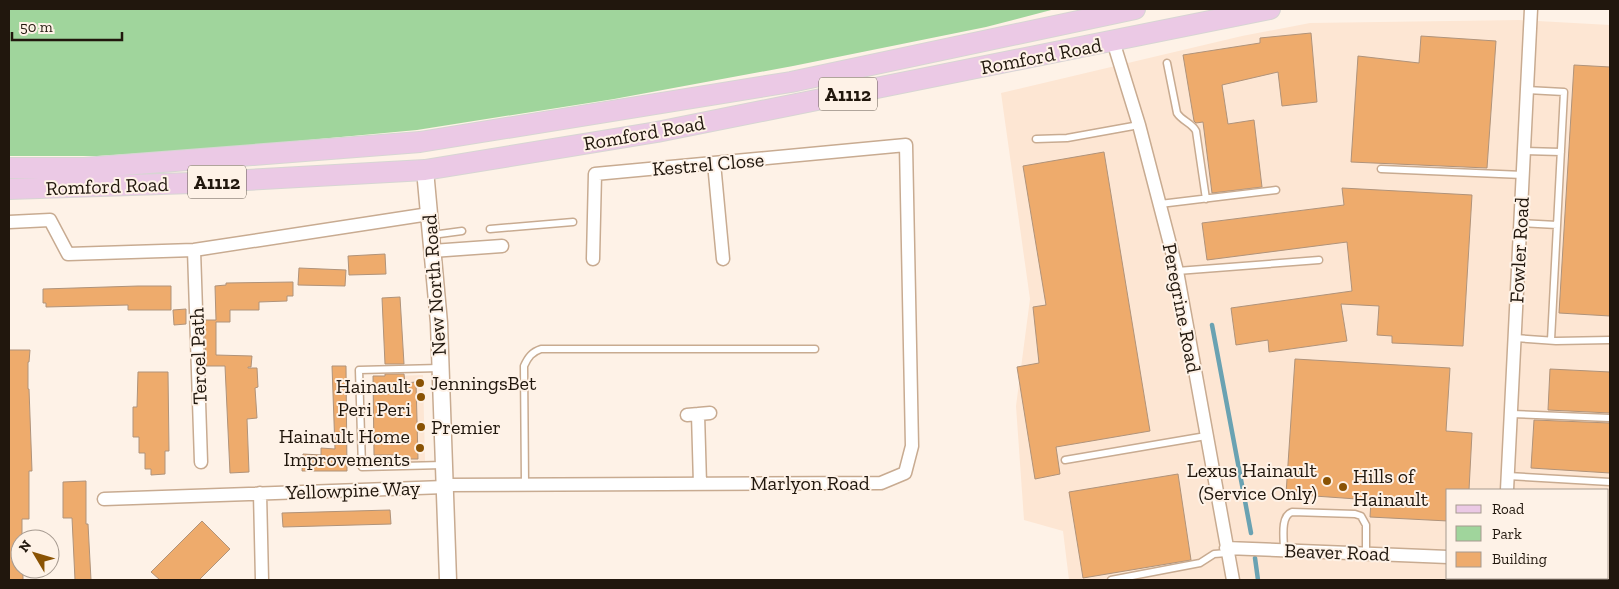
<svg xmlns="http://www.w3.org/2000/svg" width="1619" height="589" viewBox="0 0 1619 589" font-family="'Zilla Slab',serif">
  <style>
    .built { fill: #fde6d3; fill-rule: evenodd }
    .green { fill: #a0d59c }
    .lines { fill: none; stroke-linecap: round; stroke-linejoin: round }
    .stream { stroke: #6aa2b2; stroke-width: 4.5 }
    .building { fill: #eeab6c; stroke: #b0937a }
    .service-casing { stroke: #c8ab91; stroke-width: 9 }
    .minor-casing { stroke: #c8ab91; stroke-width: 15 }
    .tertiary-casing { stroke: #c8ab91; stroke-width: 19 }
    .primary-casing { stroke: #d7d5d3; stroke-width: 22 }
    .service { stroke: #fff; stroke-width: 6 }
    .minor { stroke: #fff; stroke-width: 12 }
    .tertiary { stroke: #fff; stroke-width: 16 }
    .primary { stroke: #ebc9e5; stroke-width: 20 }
    .poi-dot { fill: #8a5304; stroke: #fef2e7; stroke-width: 2 }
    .labels { text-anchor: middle; stroke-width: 4; stroke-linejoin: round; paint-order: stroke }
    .shield { fill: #fef2e7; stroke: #63594e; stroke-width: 1 }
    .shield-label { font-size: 19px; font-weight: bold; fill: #21170d }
    .street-label { font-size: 20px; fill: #21170d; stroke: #fef2e7 }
    .poi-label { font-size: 20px; fill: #21170d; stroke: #fef2e7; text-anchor: start }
  </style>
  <rect width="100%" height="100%" fill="#fef2e7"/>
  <path class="built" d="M 1519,20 L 1610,25 L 1610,580 L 1069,580 L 1063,531 L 1024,520 L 1016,406 L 1030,299 L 1001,93 L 1242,36 L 1310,23 ZM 1448,490 L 1608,490 L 1608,578 L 1448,578 Z
    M 423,375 L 425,462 L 395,463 L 393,376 Z"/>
  <path class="green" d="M 9,9 L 1055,9 L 986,27 L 793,66 L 614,99 L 417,130 L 223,148 L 98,156 L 9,156 Z"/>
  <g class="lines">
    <path class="stream" d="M 1212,325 L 1251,533
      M 1255,558 L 1258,580"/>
  </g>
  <path class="building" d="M 1311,33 L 1317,102 L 1282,106 L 1278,72 L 1222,85 L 1228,124 L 1254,120 L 1262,187 L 1212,193 L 1203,122 L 1196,123 L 1194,121 L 1183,55 L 1260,43 L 1260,38 Z
    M 1421,36 L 1496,41 L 1487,168 L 1351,162 L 1358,56 L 1419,63 Z
    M 1574,65 L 1610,67 L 1610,316 L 1559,313 Z
    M 1104,152 L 1150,431 L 1056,447 L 1060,474 L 1035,479 L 1017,367 L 1039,363 L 1033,307 L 1046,305 L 1023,166 Z
    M 1342,188 L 1472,195 L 1463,346 L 1392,343 L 1392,336 L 1377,335 L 1379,306 L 1341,304 L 1347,341 L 1269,352 L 1268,340 L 1236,345 L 1231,308 L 1352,291 L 1347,242 L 1207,260 L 1202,223 L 1344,205 Z
    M 385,254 L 386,274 L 349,275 L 348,256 Z
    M 299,268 L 346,270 L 345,286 L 298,285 Z
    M 293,282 L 293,296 L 287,296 L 287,301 L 259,302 L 259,310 L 230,310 L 230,322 L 216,322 L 216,355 L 252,356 L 251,367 L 248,367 L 248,368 L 257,368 L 258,387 L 255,388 L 257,418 L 247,419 L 249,472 L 230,473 L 225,366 L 206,366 L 204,320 L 216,320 L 215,286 L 226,285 L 226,283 Z
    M 138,286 L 171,286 L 171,310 L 128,310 L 128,305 L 46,307 L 46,303 L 43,303 L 43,289 Z
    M 400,297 L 404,364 L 385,364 L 382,298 Z
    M 186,309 L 186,324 L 174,325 L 173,310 Z
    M 9,350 L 30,350 L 29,362 L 28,362 L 28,389 L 29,389 L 32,471 L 29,471 L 29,519 L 22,519 L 22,539 L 20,539 L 20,569 L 23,569 L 23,580 L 9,580 Z
    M 1295,359 L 1450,368 L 1446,431 L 1472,433 L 1469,490 L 1448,490 L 1448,521 L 1370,517 L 1371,500 L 1286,494 Z
    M 332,366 L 346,366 L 347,471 L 302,471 L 303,454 L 321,455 L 321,448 L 335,449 Z
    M 1550,369 L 1610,372 L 1610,413 L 1548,410 Z
    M 138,372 L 168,372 L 169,451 L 165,451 L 165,474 L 151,475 L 151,469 L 145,469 L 145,453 L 139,453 L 139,437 L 133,437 L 133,407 L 137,407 Z
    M 385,374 L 404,374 L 405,383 L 416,382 L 418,459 L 398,459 L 398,455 L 374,455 L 373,376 L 385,376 Z
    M 1534,420 L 1610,423 L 1610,473 L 1531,468 Z
    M 1178,474 L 1191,560 L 1083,578 L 1069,492 Z
    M 86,481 L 86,524 L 88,524 L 91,580 L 75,580 L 72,518 L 63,518 L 63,482 Z
    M 390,510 L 391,524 L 283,527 L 282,513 Z
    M 202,521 L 230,549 L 199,580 L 160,580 L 151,572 Z"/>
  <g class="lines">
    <defs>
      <path id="service" d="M 1167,63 L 1177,113 C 1182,121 1192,123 1196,131 L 1206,199
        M 1527,90 L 1564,92 L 1551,340
        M 1036,139 L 1067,138 L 1139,125
        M 1524,151 L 1561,152
        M 1381,169 L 1523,175
        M 1160,204 L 1276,190
        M 1521,223 L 1557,225
        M 490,229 L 573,222
        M 432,235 L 462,231
        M 1177,271 L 1319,260
        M 1515,338 L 1556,341 L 1610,340
        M 440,368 L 359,370 L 362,467 L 443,465
        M 1511,414 L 1610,418
        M 1065,460 L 1206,436
        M 1508,476 L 1610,482
        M 525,484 L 524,366 C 528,357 532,352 541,349 L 815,349
        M 1284,550 C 1284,539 1280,516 1292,512 L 1355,514 L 1361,516 L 1366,525 L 1366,553
        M 1111,580 L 1200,563 L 1214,554 L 1227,553"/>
      <path id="minor" d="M 1113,41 L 1139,125 L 1177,271 L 1233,580
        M 714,163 L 723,259
        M 9,222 L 50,220 L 68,254 L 194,250 L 429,214
        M 194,250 L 201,462
        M 432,251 L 502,246
        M 698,414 L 700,484
        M 687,415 L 710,413
        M 445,485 L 881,483 L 905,473 L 912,446 L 906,145 L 595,174 L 593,259
        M 1507,490 L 1531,9
        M 260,493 L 262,580
        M 104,499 L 445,487
        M 1226,548 L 1448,557
        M 1503,580 L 1503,578"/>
      <path id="tertiary" d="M 425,170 L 439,323 L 448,580"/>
      <path id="primary" d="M 9,168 L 84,168 L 420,142 L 791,82 L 1135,9
        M 9,189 L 192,183 L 425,170 L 657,132 L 1270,9"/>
    </defs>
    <use href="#service" class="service-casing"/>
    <use href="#minor" class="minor-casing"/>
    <use href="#tertiary" class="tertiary-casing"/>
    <use href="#primary" class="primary-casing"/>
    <use href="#service" class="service"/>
    <use href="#minor" class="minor"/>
    <use href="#tertiary" class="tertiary"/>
    <use href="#primary" class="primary"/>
  </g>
  <g class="poi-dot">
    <circle cx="420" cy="383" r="5"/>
    <circle cx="421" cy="397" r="5"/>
    <circle cx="421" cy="427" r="5"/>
    <circle cx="420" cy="448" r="5"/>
    <circle cx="1327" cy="481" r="5"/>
    <circle cx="1343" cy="487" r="5"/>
  </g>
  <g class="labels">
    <g class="shield">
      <rect x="819" y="77.5" width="58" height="33" rx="4"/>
      <rect x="188" y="165.5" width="58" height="33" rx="4"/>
    </g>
    <g class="shield-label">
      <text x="848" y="101">A1112</text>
      <text x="217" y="189">A1112</text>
    </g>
    <g class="street-label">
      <text transform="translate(1041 56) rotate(-11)" y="7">Romford Road</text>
      <text transform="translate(644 133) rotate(-10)" y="7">Romford Road</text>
      <text transform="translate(708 164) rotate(-5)" y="7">Kestrel Close</text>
      <text transform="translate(107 186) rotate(-2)" y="7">Romford Road</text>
      <text transform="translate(1519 250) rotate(-87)" y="7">Fowler Road</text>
      <text transform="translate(434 285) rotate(-94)" y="7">New North Road</text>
      <text transform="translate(1182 308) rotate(79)" y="7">Peregrine Road</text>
      <text transform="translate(198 356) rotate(-92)" y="7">Tercel Path</text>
      <text x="810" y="490">Marlyon Road</text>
      <text transform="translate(353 490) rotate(-2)" y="7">Yellowpine Way</text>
      <text transform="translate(1337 552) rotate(2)" y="7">Beaver Road</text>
    </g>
    <g class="poi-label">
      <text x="430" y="390">JenningsBet</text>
      <text x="411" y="393" text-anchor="end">Hainault<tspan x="411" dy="23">Peri Peri</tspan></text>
      <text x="431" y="434">Premier</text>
      <text x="410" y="443" text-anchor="end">Hainault Home<tspan x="410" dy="23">Improvements</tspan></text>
      <text x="1317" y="477" text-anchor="end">Lexus Hainault<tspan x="1317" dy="23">(Service Only)</tspan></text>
      <text x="1353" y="483">Hills of<tspan x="1353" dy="23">Hainault</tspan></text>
    </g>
  </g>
  <rect width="1619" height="589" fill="none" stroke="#21170d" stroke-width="20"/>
  <rect x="1446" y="489" width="162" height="90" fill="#fef2e7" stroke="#a69a90"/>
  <rect x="1456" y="505" width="25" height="8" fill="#ebc9e5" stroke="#a69a90"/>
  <text x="1492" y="514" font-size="15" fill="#21170d">Road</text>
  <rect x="1456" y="526" width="25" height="15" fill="#a0d59c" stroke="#a69a90"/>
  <text x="1492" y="539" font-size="15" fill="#21170d">Park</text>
  <rect x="1456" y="552" width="25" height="15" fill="#eeab6c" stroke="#a69a90"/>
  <text x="1492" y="564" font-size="15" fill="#21170d">Building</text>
  <g transform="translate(35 554) rotate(308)"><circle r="24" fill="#fef2e7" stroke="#a69a90"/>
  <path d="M0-4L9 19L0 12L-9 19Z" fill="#8a5304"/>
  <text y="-8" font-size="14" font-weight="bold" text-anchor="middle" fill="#21170d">N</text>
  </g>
  <path d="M12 32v8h110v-8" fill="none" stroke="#21170d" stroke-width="2.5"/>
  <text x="20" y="32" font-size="15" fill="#21170d" stroke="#fef2e7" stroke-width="4" paint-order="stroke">50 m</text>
</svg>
